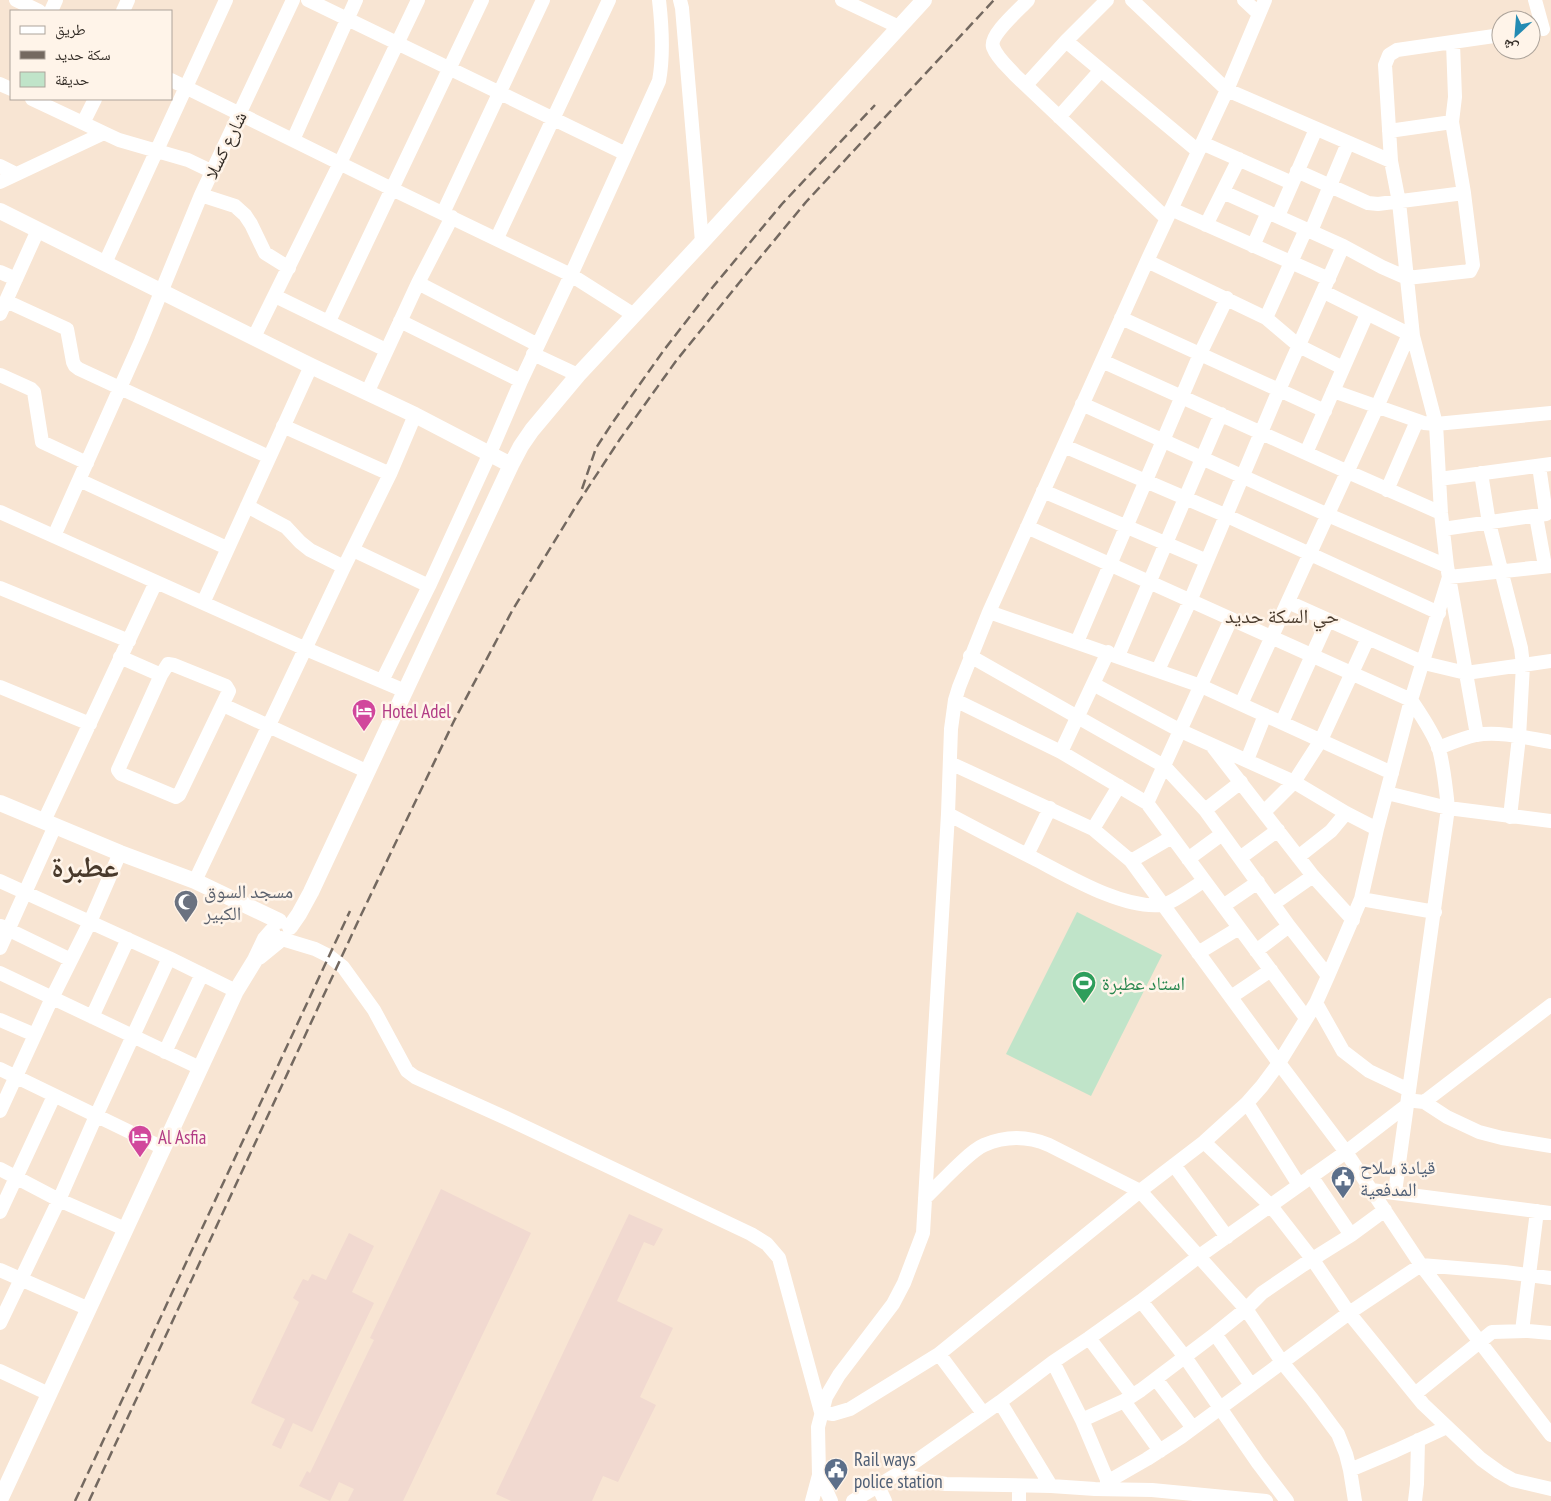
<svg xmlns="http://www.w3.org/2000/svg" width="1551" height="1501" viewBox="0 0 1551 1501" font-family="'PT Sans Narrow','Noto Naskh Arabic',sans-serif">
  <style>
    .industrial { fill: #f1d9d0 }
    .green { fill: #c0e4c9 }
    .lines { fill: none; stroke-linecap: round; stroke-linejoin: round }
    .minor { stroke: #fff; stroke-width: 14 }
    .major { stroke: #fff; stroke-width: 16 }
    .rail { stroke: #746960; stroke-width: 2.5; stroke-dasharray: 10 5; stroke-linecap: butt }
    .labels { text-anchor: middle; stroke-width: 5; stroke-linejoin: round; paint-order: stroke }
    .street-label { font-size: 19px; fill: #332c26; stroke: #fff4e9 }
    .hotel-label { font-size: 19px; fill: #b23c85; stroke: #fff4e9; text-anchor: start }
    .worship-label { font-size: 19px; fill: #5b616d; stroke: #fff4e9; text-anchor: start }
    .leisure-label { font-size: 19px; fill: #27864d; stroke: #fff4e9; text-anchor: start }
    .service-label { font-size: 19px; fill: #4e5e75; stroke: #fff4e9; text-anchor: start }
    .neighbourhood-label { font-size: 20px; fill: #493a2c; stroke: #fff4e9 }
    .town-label { font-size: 29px; font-weight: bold; fill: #493a2c; stroke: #fff4e9 }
  </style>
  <rect width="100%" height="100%" fill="#f8e5d3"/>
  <path class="industrial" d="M 441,1189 L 531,1233 L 403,1501 L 348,1501 L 354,1489 L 339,1482 L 330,1501 L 299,1486 L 307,1471 L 310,1473 L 368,1352 L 374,1340 L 370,1338 Z
    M 629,1214 L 663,1229 L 654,1246 L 644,1242 L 617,1301 L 673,1328 L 640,1397 L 656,1405 L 618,1482 L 603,1476 L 592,1501 L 511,1501 L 496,1494 Z
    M 349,1233 L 374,1246 L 352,1292 L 374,1303 L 312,1432 L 293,1423 L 281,1449 L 272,1445 L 285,1419 L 251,1403 L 299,1302 L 293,1298 L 303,1279 L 308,1281 L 312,1274 L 326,1280 Z"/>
  <path class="green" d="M 1077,912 L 1162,955 L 1091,1096 L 1006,1054 Z"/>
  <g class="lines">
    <path class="minor" d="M 16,0 L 39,11
      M 308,0 L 626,154
      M 680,0 L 682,8 L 702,242
      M 842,0 L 899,27
      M 1028,0 C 1020,9 989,35 993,47 C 997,58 1008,67 1015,75 L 1166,218
      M 1132,0 L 1227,90 L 1391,161
      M 1244,0 L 1259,14
      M 1535,0 L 1543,29
      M 51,11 L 56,0
      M 123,11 L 128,0
      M 1066,41 L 1198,151
      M 171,80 L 392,189 L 571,275 L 634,315
      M 0,84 L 11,89
      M 1026,85 L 1066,41 L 1107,0
      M 32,99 L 83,123
      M 95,99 L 83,123 L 104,133
      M 1059,117 L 1101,70
      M 1389,131 L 1452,122
      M 293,140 L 356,0
      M 1202,143 L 1292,183
      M 0,166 L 16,174
      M 1297,171 L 1368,203 L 1378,204 L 1464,193
      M 0,182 L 104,133 L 119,140 L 188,160 L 213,172
      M 1223,192 L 1343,246 L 1382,267 L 1407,278 L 1470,271 L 1473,265 L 1464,193 L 1452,122 L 1455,97 L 1453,43
      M 201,195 L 235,206 L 245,215 L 251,224 L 265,253 L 289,268
      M 1171,209 L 1329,279
      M 443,213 L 543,0
      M 1278,216 L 1316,129
      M 1206,225 L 1239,159
      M 1311,231 L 1348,143
      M 497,238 L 609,0
      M 1253,246 L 1268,212
      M 1147,261 L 1266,318 L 1299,346 L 1343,368
      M 105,263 L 226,0
      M 0,272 L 16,279
      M 418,283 L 538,345
      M 1324,292 L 1413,336
      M 275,296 L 386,350
      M 6,301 L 67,329 L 73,362 L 75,366 L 79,369 L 269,457
      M 0,314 L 38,230
      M 1121,318 L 1325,411
      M 1266,318 L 1306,229
      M 329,321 L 482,0
      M 400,321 L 521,381
      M 254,337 L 340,163 L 418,0
      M 533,354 L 578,375
      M 1102,361 L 1348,472 L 1441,513
      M 0,375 L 31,389 L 34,392 L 42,442 L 87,463
      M 1333,391 L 1424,423 L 1436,424 L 1551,413
      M 367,393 L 418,283 L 452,217
      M 1082,404 L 1328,515 L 1447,566
      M 283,426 L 390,474
      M 1064,446 L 1227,516 L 1439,613
      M 1306,453 L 1367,314
      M 1481,473 L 1489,523 L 1521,648 L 1523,665 L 1519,737 L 1510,817
      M 1439,479 L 1551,464
      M 79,480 L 227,548
      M 1387,490 L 1417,421
      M 1043,491 L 1207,561
      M 247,506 L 286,527 L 300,542 L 310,550 L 344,567
      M 0,512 L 306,649 L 405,691
      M 1536,516 L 1545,566
      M 1027,527 L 1411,700 C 1421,715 1433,732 1439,749 C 1444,768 1446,789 1448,808 L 1395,1192
      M 1443,529 L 1546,514 L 1539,466
      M 54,536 L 141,341 L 201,195 L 293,0
      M 353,550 L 429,586
      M 0,588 L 129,641
      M 1288,602 L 1424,663 L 1466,673 L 1551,661
      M 203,603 L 311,366
      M 989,612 L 1201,686 L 1392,773
      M 1077,642 L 1200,354 L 1227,298
      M 970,656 L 1164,766 L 1205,810 L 1289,926 L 1328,976
      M 1118,656 L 1221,414
      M 120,657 L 161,675
      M 168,664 L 174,665 L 226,686 L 229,691 L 179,795 L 176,797 L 121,774 L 118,770 L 161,675 Z
      M 1158,670 L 1190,601 L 1279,390 L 1343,246
      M 382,681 L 429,586 L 490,453 L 521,381 L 571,275 L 659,81 C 664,54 662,26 659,0
      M 1093,684 L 1181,731 L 1294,782 L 1346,813 L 1377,829
      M 0,687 L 90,724
      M 955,700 L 1061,752 L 1147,803 L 1306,1018
      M 1241,704 L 1377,407 L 1409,334
      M 223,705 L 366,771
      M 1282,722 L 1328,620
      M 1477,735 L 1447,566 L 1441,513 L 1436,424 L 1413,336 L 1399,202 L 1391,161 L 1385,65 L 1389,55 L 1397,50 L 1501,35
      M 1213,747 L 1313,876 L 1353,920
      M 1438,748 C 1451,743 1463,738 1476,735 C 1500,731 1527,738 1551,742
      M 1061,752 L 1108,652
      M 1247,760 L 1265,715
      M 950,763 L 1093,829 L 1131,861 L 1279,1063 L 1346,1152 L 1421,1265 L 1551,1435
      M 1387,793 L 1448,808 L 1551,821
      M 1147,803 L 1231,619
      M 1205,810 L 1241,782
      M 1264,812 L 1294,782 L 1321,740 L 1368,638
      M 948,814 C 976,829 1005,844 1033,858 C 1068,876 1122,909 1161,905 C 1170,905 1195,886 1204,881
      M 44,821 L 156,582
      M 1093,829 L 1119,786
      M 1027,855 L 1050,808
      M 1298,857 L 1331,831 L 1346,813
      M 1240,858 L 1278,830
      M 1188,859 L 1222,834
      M 1131,861 L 1172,837
      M 0,881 L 169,958 L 236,991
      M 195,881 L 344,567 L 390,474 L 415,415
      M 1361,899 L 1435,912
      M 1273,904 L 1313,876
      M 1223,906 L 1258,882
      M 1,926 L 71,960
      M 282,939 L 315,949 L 329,956 L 343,967 L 374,1010 L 407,1071 L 415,1077 L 506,1118 L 751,1234 L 767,1244 L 779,1258 L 821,1412 L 833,1414 L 850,1409 L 939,1354 L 1140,1191 L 1204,1142 L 1247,1103 L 1262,1086 L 1279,1063 L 1316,1003 L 1328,976 L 1361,899 L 1377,829 L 1411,700 L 1449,577 L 1551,566
      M 0,948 L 55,826
      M 1256,951 L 1289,926
      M 1198,953 L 1239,928
      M 0,973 L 200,1068
      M 1231,997 L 1271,970
      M 1316,1003 L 1343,1051 L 1369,1071 L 1409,1090
      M 92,1017 L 128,939
      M 0,1020 L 35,1035
      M 165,1052 L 202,974
      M 0,1069 L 163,1148
      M 1415,1101 L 1424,1102 L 1447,1117 L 1479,1132 L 1502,1138 L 1551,1146
      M 1424,1102 L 1551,1005
      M 1247,1103 L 1299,1185
      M 0,1111 L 52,998 L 90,922 L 120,853
      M 1204,1142 L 1271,1206 L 1313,1260 L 1349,1313 L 1423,1404 L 1481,1459 L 1499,1472 L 1513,1480 L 1551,1489
      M 1174,1165 L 1227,1237
      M 0,1169 L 59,1200 L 125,1229
      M 1311,1176 L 1351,1235
      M 1371,1190 L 1551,1213
      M 925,1198 C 939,1185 968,1152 984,1145 C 1005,1136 1028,1136 1049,1145 L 1140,1191 L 1246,1309 L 1282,1362 L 1312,1399 L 1338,1434 L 1346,1454 L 1350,1470 L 1355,1501
      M 0,1212 L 54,1096
      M 0,1270 L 89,1309
      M 1141,1301 L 1185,1357 L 1258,1463 L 1287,1501
      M 0,1323 L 59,1200 L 96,1116 L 169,958
      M 1522,1331 L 1537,1211
      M 1215,1334 L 1251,1385
      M 1089,1338 L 1132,1395
      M 939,1354 L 983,1413
      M 1053,1362 L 1082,1420 L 1111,1489
      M 0,1371 L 49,1394
      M 1156,1379 L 1193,1428
      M 1415,1394 L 1492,1332 L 1528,1331 L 1551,1333
      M 1124,1401 L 1160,1451
      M 1000,1402 L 1051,1486
      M 1082,1420 L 1124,1401 L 1141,1390 L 1215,1334 L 1246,1309 L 1262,1293 L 1303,1265 L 1351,1235 L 1385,1210
      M 1350,1470 L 1395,1451 L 1447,1427
      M 899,1473 L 921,1480 L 946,1484 L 1051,1486 L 1095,1489 L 1152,1490 L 1266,1501
      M 819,1475 L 831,1501
      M 1107,1482 L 1147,1459 L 1181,1437 L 1349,1313 L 1421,1265 L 1505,1272 L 1551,1278
      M 878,1486 L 885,1501
      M 812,1501 L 819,1475 L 818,1427 L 826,1397 L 839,1375 L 893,1304 L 904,1283 L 923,1233 L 948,814 L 951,729 L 955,700 L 959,687 L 989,612 L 1147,261 L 1227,90 L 1265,0
      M 853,1501 L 899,1473 L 1000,1402 L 1053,1362 L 1089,1338 L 1141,1301 L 1198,1257 L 1346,1152 L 1407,1105
      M 1019,1501 L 1019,1486
      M 1415,1501 L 1417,1484 L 1418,1440"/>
    <path class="major" d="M 0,211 L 311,366 L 415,415 L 511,465
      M 0,803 L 120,853 L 195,881 L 279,921
      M 290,927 L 299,914 L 311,892 L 511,465 L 521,446 L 532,430 L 578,375 L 702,242 L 924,0
      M 259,957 L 281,939
      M 0,1500 L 236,991 L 255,960 L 265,939 L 272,931"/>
    <path class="rail" d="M 582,489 L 596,448 L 613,422 L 664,350 L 712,288 L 782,204 L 875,105
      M 75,1501 L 350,911
      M 89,1501 L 361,915 L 454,721 L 512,611 L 576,506 L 620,439 L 676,361 L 739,283 L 806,202 L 994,0"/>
  </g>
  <defs>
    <symbol id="hotel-pin" viewBox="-11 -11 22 30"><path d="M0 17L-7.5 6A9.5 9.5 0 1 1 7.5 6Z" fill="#d1479c" stroke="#fff4e9"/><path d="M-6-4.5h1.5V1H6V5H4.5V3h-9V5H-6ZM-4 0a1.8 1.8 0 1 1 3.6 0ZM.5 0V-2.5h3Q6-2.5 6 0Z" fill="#fff"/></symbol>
    <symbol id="mosque-pin" viewBox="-11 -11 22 30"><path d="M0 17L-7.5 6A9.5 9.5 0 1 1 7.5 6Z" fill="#6b7280" stroke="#fff4e9"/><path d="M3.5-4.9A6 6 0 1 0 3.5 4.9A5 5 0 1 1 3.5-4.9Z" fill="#fff"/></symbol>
    <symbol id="stadium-pin" viewBox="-11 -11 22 30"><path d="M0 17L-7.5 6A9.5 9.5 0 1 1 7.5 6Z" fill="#2e9e5b" stroke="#fff4e9"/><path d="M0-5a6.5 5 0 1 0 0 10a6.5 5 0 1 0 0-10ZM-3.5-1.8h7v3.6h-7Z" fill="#fff"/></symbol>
    <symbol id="civic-pin" viewBox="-11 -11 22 30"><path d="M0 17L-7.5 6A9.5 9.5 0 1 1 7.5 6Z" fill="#5c6f8a" stroke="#fff4e9"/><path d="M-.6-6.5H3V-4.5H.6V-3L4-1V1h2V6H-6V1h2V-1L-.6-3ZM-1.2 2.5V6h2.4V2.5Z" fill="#fff"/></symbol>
  </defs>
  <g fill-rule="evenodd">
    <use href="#hotel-pin" x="350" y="697" width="28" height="38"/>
    <use href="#mosque-pin" x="172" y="888" width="28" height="38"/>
    <use href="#stadium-pin" x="1070" y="969" width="28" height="38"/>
    <use href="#hotel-pin" x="126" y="1123" width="28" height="38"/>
    <use href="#civic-pin" x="1329" y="1164" width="28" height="38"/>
    <use href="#civic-pin" x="822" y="1456" width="28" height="38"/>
  </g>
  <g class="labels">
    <g class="street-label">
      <text transform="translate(225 145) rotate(-64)" y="7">شارع كسلا</text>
    </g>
    <g class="hotel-label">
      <text x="382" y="718">Hotel Adel</text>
      <text x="158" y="1144">Al Asfia</text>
    </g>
    <g class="worship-label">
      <text x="204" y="898">مسجد السوق<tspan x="204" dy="22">الكبير</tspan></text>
    </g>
    <g class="leisure-label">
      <text x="1102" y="990">استاد عطبرة</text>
    </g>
    <g class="service-label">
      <text x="1360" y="1174">قيادة سلاح<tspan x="1360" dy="22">المدفعية</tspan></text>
      <text x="854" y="1466">Rail ways<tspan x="854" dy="22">police station</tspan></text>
    </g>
    <g class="neighbourhood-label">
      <text x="1282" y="623">حي السكة حديد</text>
    </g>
    <g class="town-label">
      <text x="85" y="877">عطبرة</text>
    </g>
  </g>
  <rect x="10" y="10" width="162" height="90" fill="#fff4e9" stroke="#ada49b"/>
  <rect x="20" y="26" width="25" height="8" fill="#ffffff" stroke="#ada49b"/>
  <text x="55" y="35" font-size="15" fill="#332c26">طريق</text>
  <rect x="20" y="51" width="25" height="8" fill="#746960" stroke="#ada49b"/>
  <text x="55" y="60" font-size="15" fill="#332c26">سكة حديد</text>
  <rect x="20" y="72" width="25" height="15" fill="#c0e4c9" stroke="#ada49b"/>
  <text x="55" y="85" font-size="15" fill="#332c26">حديقة</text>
  <g transform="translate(1516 35) rotate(206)"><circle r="24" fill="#fff4e9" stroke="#ada49b"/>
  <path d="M0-4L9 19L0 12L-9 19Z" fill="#248bb3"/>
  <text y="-8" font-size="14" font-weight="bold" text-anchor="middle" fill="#332c26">ش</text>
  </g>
</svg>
